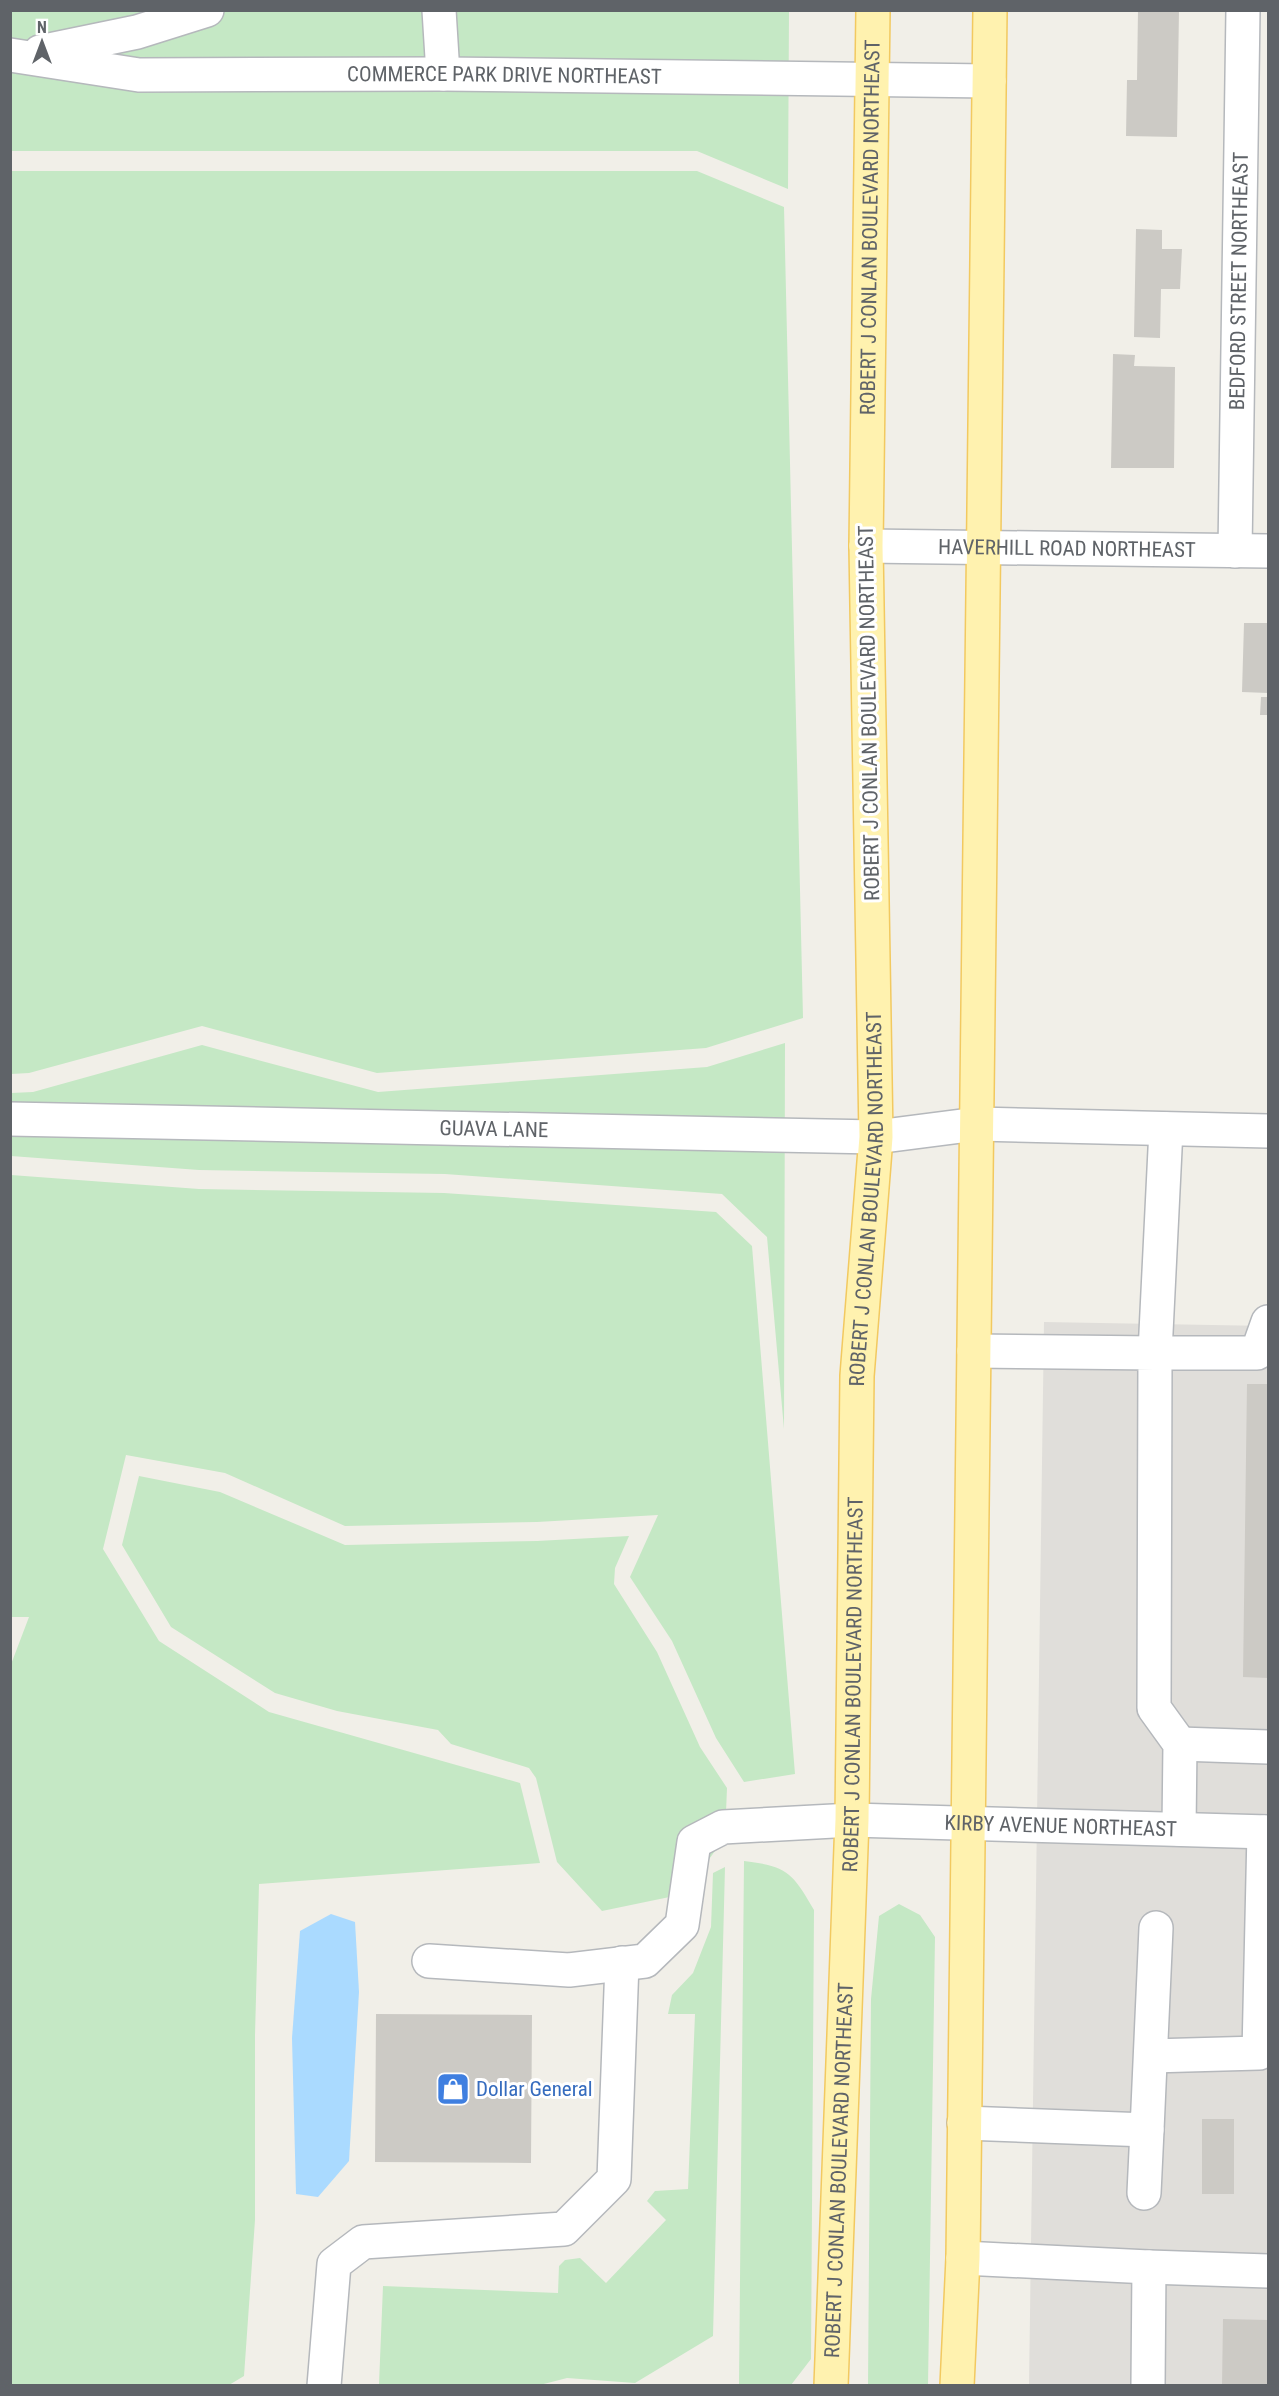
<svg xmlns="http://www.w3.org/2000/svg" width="1279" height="2396" viewBox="0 0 1279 2396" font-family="'Roboto Condensed',sans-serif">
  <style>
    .industrial { fill: #e0deda }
    .green { fill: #c5e8c5 }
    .water { fill: #aadaff }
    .building { fill: #cccac5 }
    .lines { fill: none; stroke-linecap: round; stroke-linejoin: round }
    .minor-casing { stroke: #b5b8bc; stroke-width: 36 }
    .major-casing { stroke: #f2c960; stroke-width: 36 }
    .minor { stroke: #fff; stroke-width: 33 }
    .major { stroke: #fff2af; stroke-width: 33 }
    .labels { text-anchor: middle; stroke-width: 6; stroke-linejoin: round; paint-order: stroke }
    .street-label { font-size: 21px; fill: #5f6368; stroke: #fff }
    .shop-label { font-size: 21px; fill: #366cbe; stroke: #fff; text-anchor: start }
  </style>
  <rect width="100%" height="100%" fill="#f1efe8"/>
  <path class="industrial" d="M 1044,1322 L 1268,1326 L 1268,2385 L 1029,2386 Z"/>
  <path class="green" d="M 11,11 L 789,11 L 788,189 L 697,151 L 11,151 Z
    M 11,171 L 697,171 L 784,207 L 803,1018 L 706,1048 L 377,1073 L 202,1026 L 29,1073 L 11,1074 Z
    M 785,1043 L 784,1429 L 767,1237 L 722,1194 L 445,1174 L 199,1170 L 11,1156 L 11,1093 L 33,1092 L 202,1045 L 378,1092 L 707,1067 Z
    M 11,1175 L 199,1189 L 444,1193 L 716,1212 L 752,1246 L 795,1774 L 744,1782 L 716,1738 L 672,1641 L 630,1577 L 658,1515 L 537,1522 L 345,1526 L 225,1473 L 126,1455 L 103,1549 L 159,1641 L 269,1712 L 520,1783 L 540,1863 L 259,1884 L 255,2035 L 255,2220 L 244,2376 L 229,2385 L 11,2385 L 10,1667 L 29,1617 L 10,1617 Z
    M 139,1476 L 220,1492 L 345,1545 L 537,1541 L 629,1536 L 615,1568 L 614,1584 L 657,1652 L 700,1747 L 727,1788 L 725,1837 L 684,1894 L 602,1911 L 557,1862 L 536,1778 L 529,1768 L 451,1744 L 438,1730 L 337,1711 L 275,1693 L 171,1627 L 122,1545 Z
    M 744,1861 C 787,1866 793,1873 814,1910 L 811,2359 L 791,2385 L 739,2385 Z
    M 725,1867 L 713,2336 L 635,2383 L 567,2378 L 536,2386 L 379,2384 L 383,2286 L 558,2293 L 559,2266 L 565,2260 L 580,2258 L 606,2283 L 666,2220 L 647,2201 L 655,2191 L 688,2189 L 695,2014 L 668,2014 L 672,1995 L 693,1973 L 711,1927 L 713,1873 Z
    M 899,1904 L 920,1915 L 935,1937 L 928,2385 L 868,2385 L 871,1999 L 879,1916 Z"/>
  <path class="water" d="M 331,1914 L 355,1922 L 359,1992 L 349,2161 L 318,2197 L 296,2194 L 292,2038 L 300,1931 Z"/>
  <path class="building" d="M 1138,10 L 1179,10 L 1177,137 L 1126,136 L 1127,80 L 1137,80 Z
    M 1136,229 L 1162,230 L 1162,249 L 1182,249 L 1180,289 L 1161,289 L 1160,338 L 1134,337 Z
    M 1113,354 L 1135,355 L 1134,366 L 1175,367 L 1174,468 L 1111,468 Z
    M 1244,623 L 1268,623 L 1268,693 L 1242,692 Z
    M 1261,697 L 1268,697 L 1268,715 L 1260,715 Z
    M 1247,1384 L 1268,1384 L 1268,1678 L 1243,1677 Z
    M 376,2014 L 532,2015 L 531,2163 L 375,2162 Z
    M 1202,2119 L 1234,2119 L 1234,2194 L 1202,2194 Z
    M 1223,2319 L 1268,2320 L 1268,2386 L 1222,2386 Z"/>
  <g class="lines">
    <defs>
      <g id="minor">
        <path d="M 439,10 L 443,74"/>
        <path d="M 40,52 L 137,32 L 207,10"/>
        <path id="s1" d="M 10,55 L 139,75 L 443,74 L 989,81"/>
        <path id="s2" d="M 866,546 L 1268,551"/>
        <path id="s3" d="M 1235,551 L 1243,10"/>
        <path id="s4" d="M 10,1119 L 876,1137 L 977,1124 L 1268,1131"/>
        <path d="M 1166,1129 L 1155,1353 L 1257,1353 L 1268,1322"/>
        <path d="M 974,1351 L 1155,1353 L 1154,1708 L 1180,1744 L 1179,1829"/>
        <path d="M 1180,1744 L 1268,1747"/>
        <path id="s5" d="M 429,1961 L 569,1970 L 645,1961 L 682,1925 L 694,1842 L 723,1827 L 852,1820 L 1268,1832"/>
        <path d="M 1151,2056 L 1259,2053 L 1264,1832"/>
        <path d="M 964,2123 L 1147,2130 L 1156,1928"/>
        <path d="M 1144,2193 L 1147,2130"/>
        <path d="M 963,2258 L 1149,2267 L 1148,2386"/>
        <path d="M 1149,2267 L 1268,2271"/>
        <path d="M 324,2386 L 334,2264 L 363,2242 L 564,2229 L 614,2179 L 622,1963"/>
      </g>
      <g id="major">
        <path id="s6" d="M 831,2386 L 852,1820 L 857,1376 L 876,1137 L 866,546 L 873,10"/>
        <path d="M 957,2386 L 963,2258 L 990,10"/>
      </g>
    </defs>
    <use href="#minor" class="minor-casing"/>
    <use href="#major" class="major-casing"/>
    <use href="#minor" class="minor"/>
    <use href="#major" class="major"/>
  </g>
  <defs>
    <symbol id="shop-square" viewBox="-11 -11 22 22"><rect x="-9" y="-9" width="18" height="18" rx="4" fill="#3f7fe0" stroke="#fff"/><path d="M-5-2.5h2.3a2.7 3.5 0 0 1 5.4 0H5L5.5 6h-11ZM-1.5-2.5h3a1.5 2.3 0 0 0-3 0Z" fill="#fff"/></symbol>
  </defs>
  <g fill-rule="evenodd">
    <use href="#shop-square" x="434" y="2070" width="38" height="38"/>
  </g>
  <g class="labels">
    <g class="street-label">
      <text dy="7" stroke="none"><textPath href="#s1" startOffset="496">COMMERCE PARK DRIVE NORTHEAST</textPath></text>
      <text dy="7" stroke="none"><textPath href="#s6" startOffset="2160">ROBERT J CONLAN BOULEVARD NORTHEAST</textPath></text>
      <text dy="7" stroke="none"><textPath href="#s3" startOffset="270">BEDFORD STREET NORTHEAST</textPath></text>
      <text dy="7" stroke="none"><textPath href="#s2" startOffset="201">HAVERHILL ROAD NORTHEAST</textPath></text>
      <text transform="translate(869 713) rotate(-91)" y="7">ROBERT J CONLAN BOULEVARD NORTHEAST</text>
      <text dy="7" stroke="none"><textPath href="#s4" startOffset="484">GUAVA LANE</textPath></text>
      <text dy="7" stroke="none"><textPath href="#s6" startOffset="1188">ROBERT J CONLAN BOULEVARD NORTHEAST</textPath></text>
      <text dy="7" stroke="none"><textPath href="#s6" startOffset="702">ROBERT J CONLAN BOULEVARD NORTHEAST</textPath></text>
      <text dy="7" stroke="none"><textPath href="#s5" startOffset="723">KIRBY AVENUE NORTHEAST</textPath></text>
      <text dy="7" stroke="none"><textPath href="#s6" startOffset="216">ROBERT J CONLAN BOULEVARD NORTHEAST</textPath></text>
    </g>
    <g class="shop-label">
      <text x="476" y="2096">Dollar General</text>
    </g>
  </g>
  <rect width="1279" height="2396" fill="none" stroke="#5f6368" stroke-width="24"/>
  <g transform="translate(42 42)" stroke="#ffffff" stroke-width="4.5" paint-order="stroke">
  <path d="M0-4.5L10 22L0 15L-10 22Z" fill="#5f6368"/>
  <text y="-9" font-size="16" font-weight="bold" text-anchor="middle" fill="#5f6368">N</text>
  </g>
</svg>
